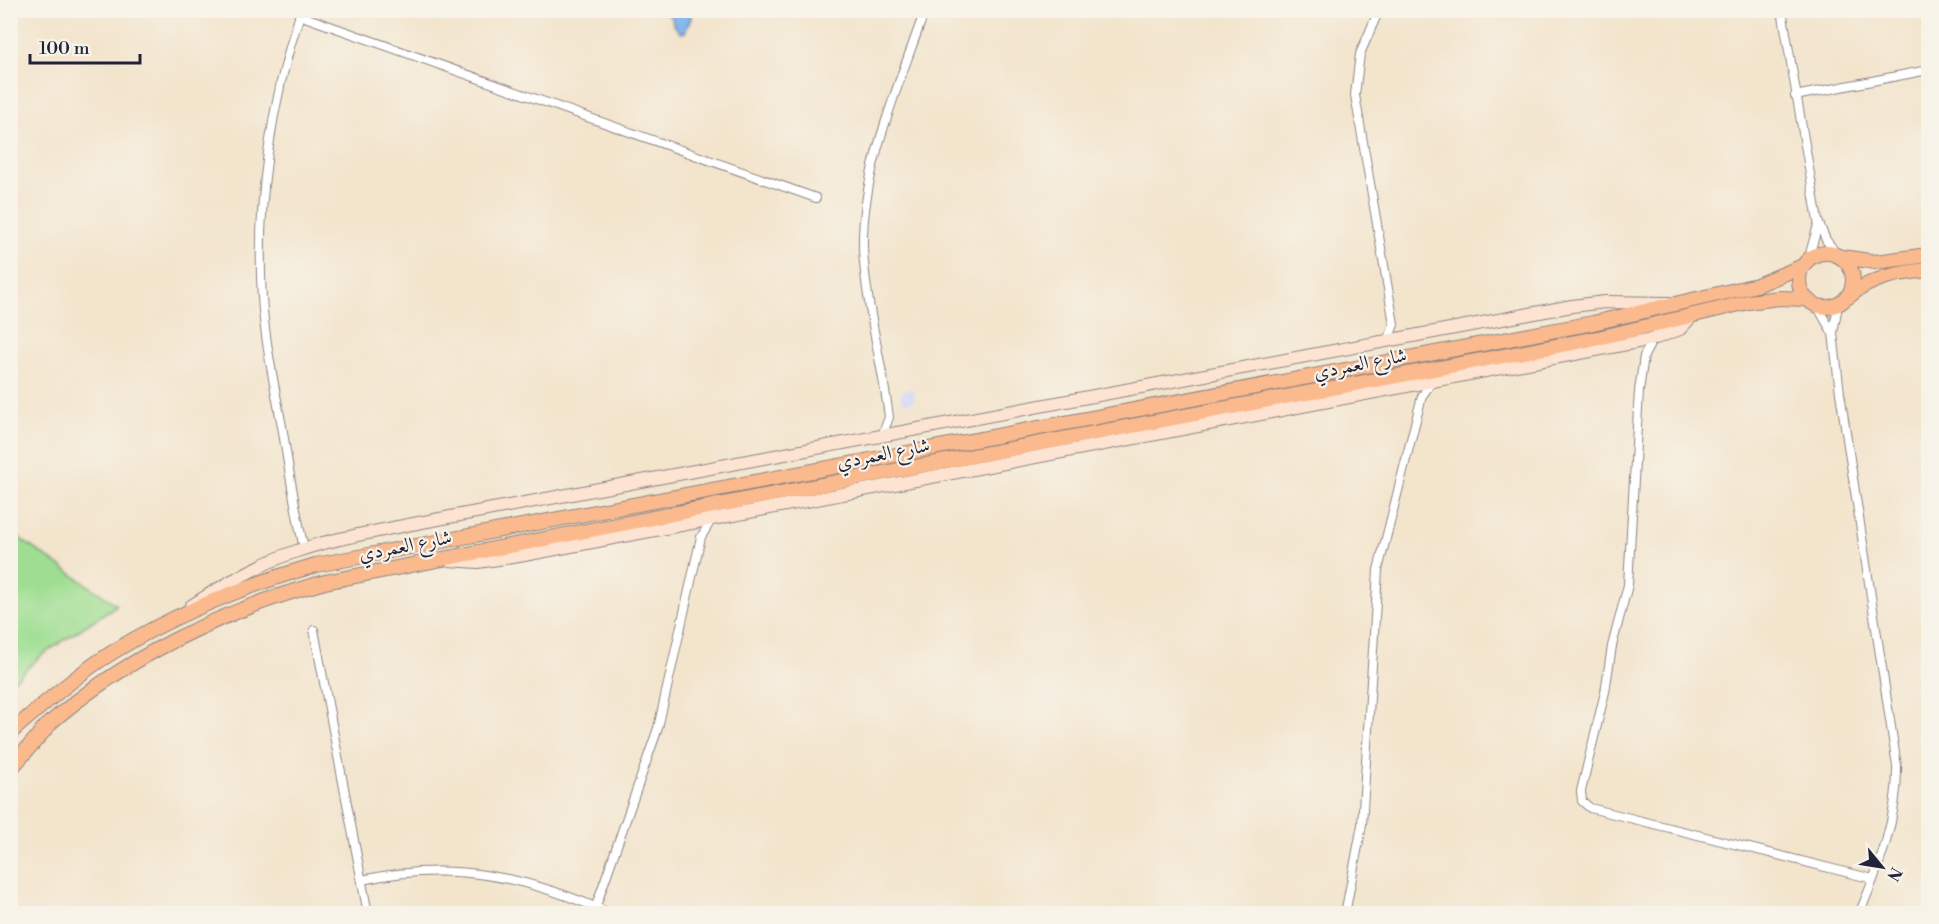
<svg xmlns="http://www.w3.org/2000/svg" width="1939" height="924" viewBox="0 0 1939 924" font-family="'Libre Bodoni',Amiri,serif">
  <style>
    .built { fill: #d1d9f9 }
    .green { fill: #9fde92; stroke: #608066; stroke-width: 1.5 }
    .water { fill: #7fb6ee; stroke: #506c94; stroke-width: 1.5 }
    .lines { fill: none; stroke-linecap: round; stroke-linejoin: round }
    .street-casing { stroke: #8a8384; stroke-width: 10 }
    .secondary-casing { stroke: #8a8384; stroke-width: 14 }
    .primary-casing { stroke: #8a8384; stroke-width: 16 }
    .highway-casing { stroke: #8a8384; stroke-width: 17 }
    .street { stroke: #fff; stroke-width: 8 }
    .secondary { stroke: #fde3d1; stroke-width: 12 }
    .primary { stroke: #fbba8d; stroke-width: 14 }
    .highway { stroke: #fbba8d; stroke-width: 15 }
    .labels { text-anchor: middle; stroke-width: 4.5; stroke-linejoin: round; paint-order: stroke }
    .street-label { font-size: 20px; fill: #22223b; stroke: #f7f3e8 }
  </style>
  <rect width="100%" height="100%" fill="#f7f3e8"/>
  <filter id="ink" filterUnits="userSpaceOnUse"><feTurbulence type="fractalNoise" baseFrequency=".0167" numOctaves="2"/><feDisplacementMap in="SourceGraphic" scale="12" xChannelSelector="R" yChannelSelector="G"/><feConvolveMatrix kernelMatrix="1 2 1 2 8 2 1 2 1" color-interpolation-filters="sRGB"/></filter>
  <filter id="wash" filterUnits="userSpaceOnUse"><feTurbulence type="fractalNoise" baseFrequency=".008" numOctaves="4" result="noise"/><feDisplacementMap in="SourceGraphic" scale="24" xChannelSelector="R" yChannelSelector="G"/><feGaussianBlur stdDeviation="1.35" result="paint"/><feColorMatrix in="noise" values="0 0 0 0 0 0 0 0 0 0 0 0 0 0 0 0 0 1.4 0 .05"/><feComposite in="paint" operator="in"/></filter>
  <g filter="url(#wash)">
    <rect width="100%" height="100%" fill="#f3e4cc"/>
    <path class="built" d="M901 396a7 7 0 1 1 14 0a7 7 0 1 1-14 0Z"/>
    <path class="green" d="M 10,528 L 23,541 L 117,605 L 43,654 L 11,683 Z"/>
    <path class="water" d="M 661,11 L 689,11 L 691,18 L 685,32 L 681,33 L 673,24 L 672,17 Z"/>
  </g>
  <g filter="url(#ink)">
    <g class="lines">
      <defs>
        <path id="street" d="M 1379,10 L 1360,54 L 1355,95 L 1394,324 L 1388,342
          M 1782,10 L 1818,221 L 1826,240 L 1838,256
          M 301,11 C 271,101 256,203 262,298 C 265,343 275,388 283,432 C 289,471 295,510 304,548
          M 299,15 L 816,198
          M 1795,96 L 1928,70
          M 1808,260 L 1818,225
          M 1838,305 L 1833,333 L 1840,393 L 1897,766 C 1898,817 1879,868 1859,914
          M 1817,306 L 1832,332
          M 1653,339 L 1644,356 L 1639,391 L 1628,585 L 1612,646 L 1605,692 L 1581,791 L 1582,801 L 1590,808 L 1873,879
          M 882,436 L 889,417 C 882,362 866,306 863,249 C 861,170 899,85 925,10
          M 314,630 L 368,914
          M 362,880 C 451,860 529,877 611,914
          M 596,906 L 658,728 L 701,537 L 712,519
          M 1345,914 L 1362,825 L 1378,570 L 1422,396 L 1432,382"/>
        <path id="secondary" d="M 449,560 L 478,562 L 519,556 L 1653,339 L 1680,329 L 1694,314
          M 191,606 C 223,585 257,565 294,552 C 331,539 369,533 407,525 L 1572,306 L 1605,302 L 1669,303"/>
        <path id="primary" d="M1799 280a27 27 0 1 1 54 0a27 27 0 1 1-54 0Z
          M 1842,257 L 1876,262 L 1928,255
          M 1848,297 C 1872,277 1899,273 1928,270
          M 42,730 C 121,659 223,610 325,582 L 877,474 L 1598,338 L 1748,302 L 1779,298 L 1806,299
          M 10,733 C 39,708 68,682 99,661 C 165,617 241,587 316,565 L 1593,323 L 1757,285 L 1803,266"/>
        <path id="highway" d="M 10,769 L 50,723"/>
      </defs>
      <use href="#street" class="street-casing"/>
      <use href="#secondary" class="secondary-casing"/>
      <use href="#primary" class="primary-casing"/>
      <use href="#highway" class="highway-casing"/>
      <use href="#street" class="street"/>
      <use href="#secondary" class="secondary"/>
      <use href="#primary" class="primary"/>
      <use href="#highway" class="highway"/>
    </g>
  </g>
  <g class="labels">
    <g class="street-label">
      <text transform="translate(1360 363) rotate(-11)" y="7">شارع العمردي</text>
      <text transform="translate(883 453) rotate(-11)" y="7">شارع العمردي</text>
      <text transform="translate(405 545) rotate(-11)" y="7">شارع العمردي</text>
    </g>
  </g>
  <rect width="1939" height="924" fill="none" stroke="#f7f3e8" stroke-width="36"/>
  <g transform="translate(1882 867) rotate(120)" stroke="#f7f3e8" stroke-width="4.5" paint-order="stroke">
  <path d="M0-4.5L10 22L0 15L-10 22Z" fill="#22223b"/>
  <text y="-9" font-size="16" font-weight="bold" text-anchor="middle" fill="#22223b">N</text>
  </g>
  <path d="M30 54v9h110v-9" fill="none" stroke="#22223b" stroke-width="3"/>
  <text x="39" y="54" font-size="18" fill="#22223b" stroke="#f7f3e8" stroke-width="4.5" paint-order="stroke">100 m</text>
</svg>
